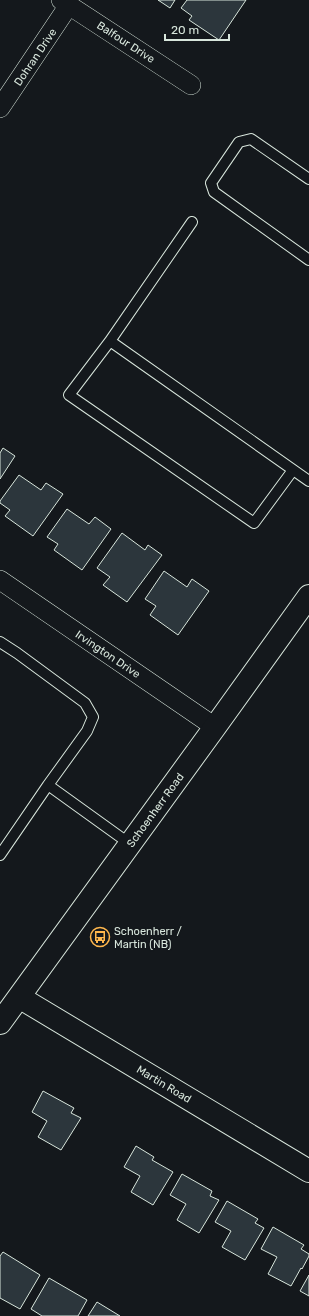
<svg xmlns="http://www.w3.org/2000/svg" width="309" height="1316" viewBox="0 0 309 1316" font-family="Rubik,sans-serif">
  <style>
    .building { fill: #2c363c; stroke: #d8e6dc }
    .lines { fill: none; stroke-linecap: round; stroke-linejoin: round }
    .lane-casing { stroke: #d8e6dc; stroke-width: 12 }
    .street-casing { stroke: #d8e6dc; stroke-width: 20 }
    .secondary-casing { stroke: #d8e6dc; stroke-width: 24 }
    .lane { stroke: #14181c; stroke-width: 10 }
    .street { stroke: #14181c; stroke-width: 19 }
    .secondary { stroke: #14181c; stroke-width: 22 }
    .labels { text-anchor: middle; stroke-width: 3; stroke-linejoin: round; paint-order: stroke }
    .street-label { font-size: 11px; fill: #d8e6dc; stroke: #14181c }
    .poi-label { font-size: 11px; fill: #d8e6dc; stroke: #14181c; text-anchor: start }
  </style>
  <rect width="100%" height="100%" fill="#14181c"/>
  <path class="building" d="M 158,0 L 175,0 L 170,8 Z
    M 187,0 L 246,0 L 219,40 L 189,20 L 192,16 L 181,8 Z
    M 3,448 L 15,456 L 0,479 L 0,453 Z
    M 19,475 L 41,490 L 46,483 L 63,494 L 33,536 L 5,516 L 10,510 L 0,503 L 0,501 Z
    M 67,509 L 89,524 L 95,517 L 111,529 L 82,570 L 54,550 L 58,544 L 47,537 Z
    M 122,533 L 145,550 L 148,545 L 162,555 L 127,602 L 103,585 L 110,577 L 97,568 Z
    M 164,571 L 187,587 L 192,579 L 209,591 L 178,635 L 150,615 L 156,606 L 145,599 Z
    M 43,1091 L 74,1108 L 71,1113 L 81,1118 L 61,1150 L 38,1137 L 47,1121 L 32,1112 Z
    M 136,1146 L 154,1157 L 152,1160 L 173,1172 L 153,1205 L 131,1192 L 140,1176 L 124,1167 Z
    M 182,1174 L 212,1191 L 210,1196 L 219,1200 L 199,1233 L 177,1220 L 186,1204 L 170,1195 Z
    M 227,1201 L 258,1219 L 255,1223 L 264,1228 L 245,1260 L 222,1247 L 231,1231 L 215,1222 Z
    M 273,1227 L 304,1245 L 301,1249 L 309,1254 L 309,1256 L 302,1269 L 301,1268 L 291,1286 L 268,1274 L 277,1257 L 261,1249 Z
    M 3,1252 L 40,1275 L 20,1309 L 0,1298 L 0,1256 Z
    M 309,1275 L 309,1296 L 300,1291 Z
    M 49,1278 L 87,1300 L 78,1316 L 42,1316 L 31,1309 Z
    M 97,1302 L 120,1316 L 88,1316 Z"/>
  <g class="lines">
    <defs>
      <path id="lane" d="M 309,179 L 251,139 L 239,142 L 211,183 L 214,192 L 309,260
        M 192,222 L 110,341 L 309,481
        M 110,341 L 69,395 L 254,523 L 293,470
        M 0,642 L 17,653 L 85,703 L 93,717 L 87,731 L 48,785 L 0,855
        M 48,785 L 130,844"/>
      <path id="street" d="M 61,0 L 191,85
        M 0,108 L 69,5
        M 0,580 L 215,727"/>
      <path id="secondary" d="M 19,997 L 309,1171
        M 0,1023 L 215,727 L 309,596"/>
    </defs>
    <use href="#lane" class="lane-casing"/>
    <use href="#street" class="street-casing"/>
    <use href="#secondary" class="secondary-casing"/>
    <use href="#lane" class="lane"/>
    <use href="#street" class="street"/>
    <use href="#secondary" class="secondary"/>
  </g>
  <defs>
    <symbol id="bus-ring" viewBox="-11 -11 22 22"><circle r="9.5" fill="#14181c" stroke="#ffb74d" stroke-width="1.5"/><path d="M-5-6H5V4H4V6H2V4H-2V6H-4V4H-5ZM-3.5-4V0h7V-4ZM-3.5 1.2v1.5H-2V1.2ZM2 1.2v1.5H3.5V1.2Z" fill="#ffb74d"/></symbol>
  </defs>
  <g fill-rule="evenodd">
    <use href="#bus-ring" x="89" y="926" width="22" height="22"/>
  </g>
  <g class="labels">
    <g class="street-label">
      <text transform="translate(126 42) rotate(33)" y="4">Balfour Drive</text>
      <text transform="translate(35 57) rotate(-56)" y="4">Dohran Drive</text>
      <text transform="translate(108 654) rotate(34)" y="4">Irvington Drive</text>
      <text transform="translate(155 810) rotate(-54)" y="4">Schoenherr Road</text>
      <text transform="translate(164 1084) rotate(31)" y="4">Martin Road</text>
    </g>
    <g class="poi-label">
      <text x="114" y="935">Schoenherr /<tspan x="114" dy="13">Martin (NB)</tspan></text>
    </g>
  </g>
  <path d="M165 34v6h64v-6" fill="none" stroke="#d8e6dc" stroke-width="2"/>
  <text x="171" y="34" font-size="12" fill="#d8e6dc" stroke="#14181c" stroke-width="3" paint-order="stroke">20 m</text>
</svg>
